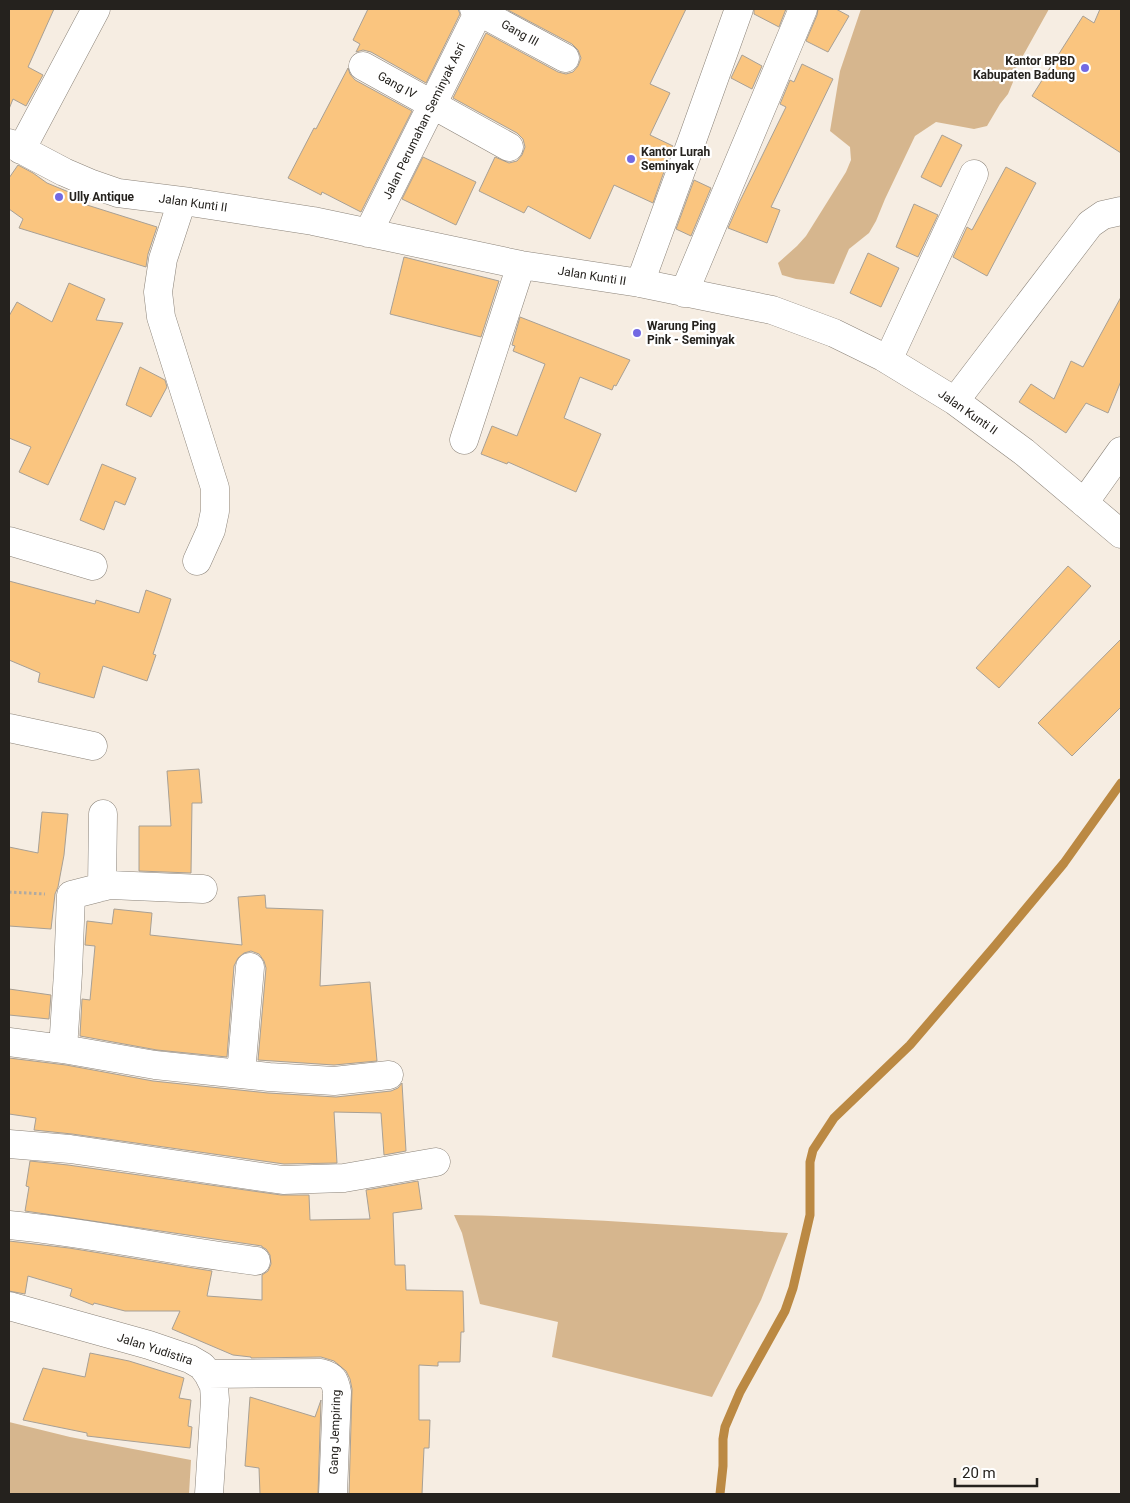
<svg xmlns="http://www.w3.org/2000/svg" width="1130" height="1503" viewBox="0 0 1130 1503" font-family="Roboto,sans-serif">
  <style>
    .green { fill: #d6b68e }
    .lines { fill: none; stroke-linecap: round; stroke-linejoin: round }
    .stream { stroke: #bb8943; stroke-width: 9 }
    .building { fill: #fac57f; stroke: #a8a095 }
    .minor-casing { stroke: #8b8379; stroke-width: 29 }
    .path { stroke: #b1aaa1; stroke-width: 3; stroke-dasharray: 2.5 2.5; stroke-linecap: butt }
    .minor { stroke: #fff; stroke-width: 28 }
    .poi-dot { fill: #7369e3; stroke: #fff; stroke-width: 2 }
    .labels { text-anchor: middle; stroke-width: 4.5; stroke-linejoin: round; paint-order: stroke }
    .street-label { font-size: 12px; fill: #25221e; stroke: #fff }
    .poi-label { font-size: 12px; font-weight: bold; fill: #25221e; stroke: #fff; text-anchor: start }
  </style>
  <rect width="100%" height="100%" fill="#f6ede2"/>
  <path class="green" d="M 861,9 L 1049,9 L 1015,70 L 1013,82 L 1008,94 L 1000,104 L 987,126 L 974,129 L 936,122 L 915,136 L 885,199 L 876,221 L 869,233 L 849,249 L 834,284 L 796,279 L 782,275 L 778,263 L 797,246 L 806,236 L 846,172 L 851,160 L 850,147 L 830,131 L 840,71 Z
    M 454,1215 C 566,1217 677,1225 788,1233 L 761,1300 L 712,1397 L 552,1357 L 558,1322 L 480,1304 L 462,1233 Z
    M 9,1422 L 70,1437 L 191,1460 L 189,1494 L 9,1494 Z"/>
  <g class="lines">
    <path class="stream" d="M 720,1494 L 723,1466 L 723,1439 L 725,1427 L 740,1392 L 785,1311 L 793,1288 L 810,1215 L 810,1162 L 813,1150 L 834,1118 L 910,1045 L 994,947 L 1064,863 L 1121,783"/>
  </g>
  <path class="building" d="M 9,9 L 54,9 L 28,67 L 43,75 L 26,106 L 13,99 L 9,109 Z
    M 368,9 L 458,9 L 460,14 L 426,83 L 371,52 L 363,50 L 356,52 L 360,44 L 353,40 Z
    M 506,9 L 686,9 L 650,84 L 670,93 L 650,135 L 673,146 L 653,203 L 614,185 L 590,239 L 528,206 L 524,213 L 479,191 L 495,157 L 509,163 L 517,161 L 522,155 L 525,147 L 523,139 L 517,133 L 453,98 L 486,33 L 558,72 L 566,74 L 573,72 L 578,66 L 581,58 L 578,50 L 572,44 Z
    M 754,9 L 786,9 L 779,27 L 754,14 Z
    M 818,9 L 836,9 L 849,16 L 828,52 L 806,41 L 817,15 Z
    M 1100,9 L 1121,9 L 1121,153 L 1032,96 L 1083,16 L 1094,23 Z
    M 742,55 L 762,66 L 752,89 L 731,78 Z
    M 802,64 L 833,79 L 771,207 L 780,210 L 767,243 L 728,228 L 739,203 L 786,107 L 780,104 L 790,80 L 794,82 Z
    M 348,68 L 350,74 L 355,80 L 412,111 L 361,212 L 322,192 L 321,195 L 288,178 L 314,128 L 316,129 Z
    M 942,135 L 962,145 L 941,187 L 921,177 Z
    M 423,157 L 476,182 L 456,225 L 402,199 Z
    M 18,165 L 33,173 L 47,183 L 88,200 L 87,205 L 157,227 L 148,254 L 146,267 L 19,228 L 23,219 L 9,209 L 9,178 Z
    M 1006,167 L 1036,183 L 987,276 L 953,257 L 967,227 L 972,230 Z
    M 694,180 L 711,188 L 691,236 L 676,229 Z
    M 914,204 L 938,215 L 918,257 L 896,247 Z
    M 868,253 L 899,268 L 881,307 L 850,293 Z
    M 404,257 L 499,281 L 481,337 L 390,314 Z
    M 69,283 L 105,299 L 96,320 L 123,323 L 48,485 L 19,472 L 31,447 L 9,438 L 9,316 L 17,302 L 52,322 Z
    M 1121,297 L 1121,381 L 1108,413 L 1086,403 L 1066,433 L 1019,402 L 1031,384 L 1054,399 L 1071,361 L 1083,367 Z
    M 520,317 L 630,360 L 616,386 L 614,385 L 612,390 L 580,377 L 564,418 L 601,434 L 576,492 L 508,462 L 507,464 L 481,454 L 492,426 L 517,436 L 545,364 L 513,351 L 515,346 L 512,345 Z
    M 140,367 L 165,380 L 167,387 L 151,417 L 126,405 Z
    M 102,464 L 136,478 L 125,505 L 115,501 L 104,530 L 80,520 Z
    M 1068,566 L 1091,586 L 999,688 L 976,668 Z
    M 9,581 L 95,604 L 96,600 L 139,613 L 146,590 L 171,599 L 153,654 L 156,655 L 147,681 L 103,666 L 94,698 L 38,682 L 40,673 L 9,660 Z
    M 1121,639 L 1121,707 L 1072,756 L 1038,723 Z
    M 199,769 L 202,803 L 192,803 L 191,873 L 139,871 L 139,826 L 171,826 L 167,771 Z
    M 42,812 L 68,814 L 64,855 L 58,887 L 55,894 L 51,929 L 9,926 L 9,847 L 38,853 Z
    M 265,895 L 266,908 L 323,910 L 320,986 L 370,982 L 377,1061 L 334,1065 L 258,1060 L 266,968 L 264,961 L 259,954 L 251,951 L 244,953 L 238,958 L 234,966 L 227,1057 L 157,1050 L 80,1036 L 82,999 L 90,1000 L 95,946 L 85,945 L 87,921 L 112,924 L 114,909 L 152,913 L 150,935 L 242,945 L 238,897 Z
    M 9,989 L 51,995 L 49,1019 L 9,1015 Z
    M 9,1058 L 66,1065 L 153,1081 L 268,1093 L 336,1097 L 391,1091 L 398,1088 L 402,1083 L 406,1151 L 384,1155 L 381,1113 L 334,1112 L 337,1163 L 284,1164 L 72,1134 L 34,1130 L 36,1118 L 9,1114 Z
    M 30,1161 L 68,1165 L 281,1195 L 309,1195 L 310,1220 L 370,1219 L 366,1190 L 418,1181 L 422,1209 L 393,1213 L 395,1265 L 405,1265 L 406,1290 L 463,1291 L 464,1332 L 461,1332 L 460,1362 L 438,1362 L 438,1366 L 419,1365 L 419,1420 L 430,1420 L 429,1448 L 424,1448 L 422,1494 L 349,1494 L 352,1389 L 350,1379 L 346,1371 L 334,1361 L 321,1357 L 251,1358 L 251,1357 L 233,1355 L 172,1329 L 180,1311 L 125,1311 L 94,1303 L 93,1305 L 70,1296 L 72,1289 L 28,1276 L 25,1294 L 9,1291 L 9,1241 L 69,1248 L 212,1271 L 207,1296 L 262,1300 L 262,1275 L 268,1271 L 271,1264 L 270,1255 L 266,1249 L 262,1247 L 262,1246 L 25,1211 L 29,1187 L 26,1186 Z
    M 90,1353 L 129,1361 L 184,1378 L 179,1398 L 191,1400 L 188,1426 L 192,1427 L 190,1448 L 87,1436 L 87,1433 L 23,1420 L 43,1368 L 85,1377 Z
    M 250,1397 L 315,1417 L 321,1400 L 318,1494 L 260,1494 L 259,1468 L 245,1466 Z"/>
  <g class="lines">
    <defs>
      <path id="minor" d="M 474,9 L 565,58
        M 363,66 L 509,147
        M 9,143 L 64,172 L 92,184 L 118,193 L 190,202 L 313,221 L 521,265 L 640,283 L 772,310 L 834,333 L 883,357 L 955,401 L 1024,452 L 1121,534
        M 21,150 L 96,9
        M 182,201 L 163,259 L 158,292 L 161,317 L 215,488 L 215,511 L 211,530 L 197,561
        M 368,233 L 480,9
        M 640,283 L 694,135 L 739,9
        M 684,293 L 803,9
        M 888,360 L 974,174
        M 955,401 L 1090,224 L 1103,215 L 1121,211
        M 464,440 L 521,265
        M 1084,503 L 1121,451
        M 9,541 L 93,566
        M 9,728 L 93,746
        M 102,887 L 103,814
        M 9,1042 L 63,1049 L 155,1065 L 269,1077 L 334,1081 L 389,1075
        M 63,1049 L 68,973 L 71,895 L 110,885 L 203,889
        M 241,1074 L 250,967
        M 9,1144 L 70,1149 L 283,1180 L 344,1178 L 436,1162
        M 9,1225 C 92,1233 173,1251 256,1261
        M 9,1306 L 149,1345 L 190,1359 L 202,1366 L 208,1374 L 214,1386 L 215,1400 L 209,1494
        M 208,1374 L 321,1373 C 333,1376 335,1380 337,1392 L 333,1494"/>
    </defs>
    <use href="#minor" class="minor-casing"/>
    <path class="path" d="M 9,892 L 45,894"/>
    <use href="#minor" class="minor"/>
  </g>
  <g class="poi-dot">
    <circle cx="1085" cy="68" r="5"/>
    <circle cx="631" cy="159" r="5"/>
    <circle cx="59" cy="197" r="5"/>
    <circle cx="637" cy="333" r="5"/>
  </g>
  <g class="labels">
    <g class="street-label">
      <text transform="translate(520 33) rotate(29)" y="4">Gang III</text>
      <text transform="translate(397 85) rotate(29)" y="4">Gang IV</text>
      <text transform="translate(424 121) rotate(-64)" y="4">Jalan Perumahan Seminyak Asri</text>
      <text transform="translate(193 203) rotate(8)" y="4">Jalan Kunti II</text>
      <text transform="translate(592 276) rotate(9)" y="4">Jalan Kunti II</text>
      <text transform="translate(968 412) rotate(35)" y="4">Jalan Kunti II</text>
      <text transform="translate(155 1349) rotate(18)" y="4">Jalan Yudistira</text>
      <text transform="translate(335 1432) rotate(-88)" y="4">Gang Jempiring</text>
    </g>
    <g class="poi-label">
      <text x="1075" y="65" text-anchor="end">Kantor BPBD<tspan x="1075" dy="14">Kabupaten Badung</tspan></text>
      <text x="641" y="156">Kantor Lurah<tspan x="641" dy="14">Seminyak</tspan></text>
      <text x="69" y="201">Ully Antique</text>
      <text x="647" y="330">Warung Ping<tspan x="647" dy="14">Pink - Seminyak</tspan></text>
    </g>
  </g>
  <rect width="1130" height="1503" fill="none" stroke="#25221e" stroke-width="20"/>
  <path d="M955 1478v8h82v-8" fill="none" stroke="#25221e" stroke-width="2.5"/>
  <text x="962" y="1478" font-size="15" fill="#25221e" stroke="#ffffff" stroke-width="4" paint-order="stroke">20 m</text>
</svg>
